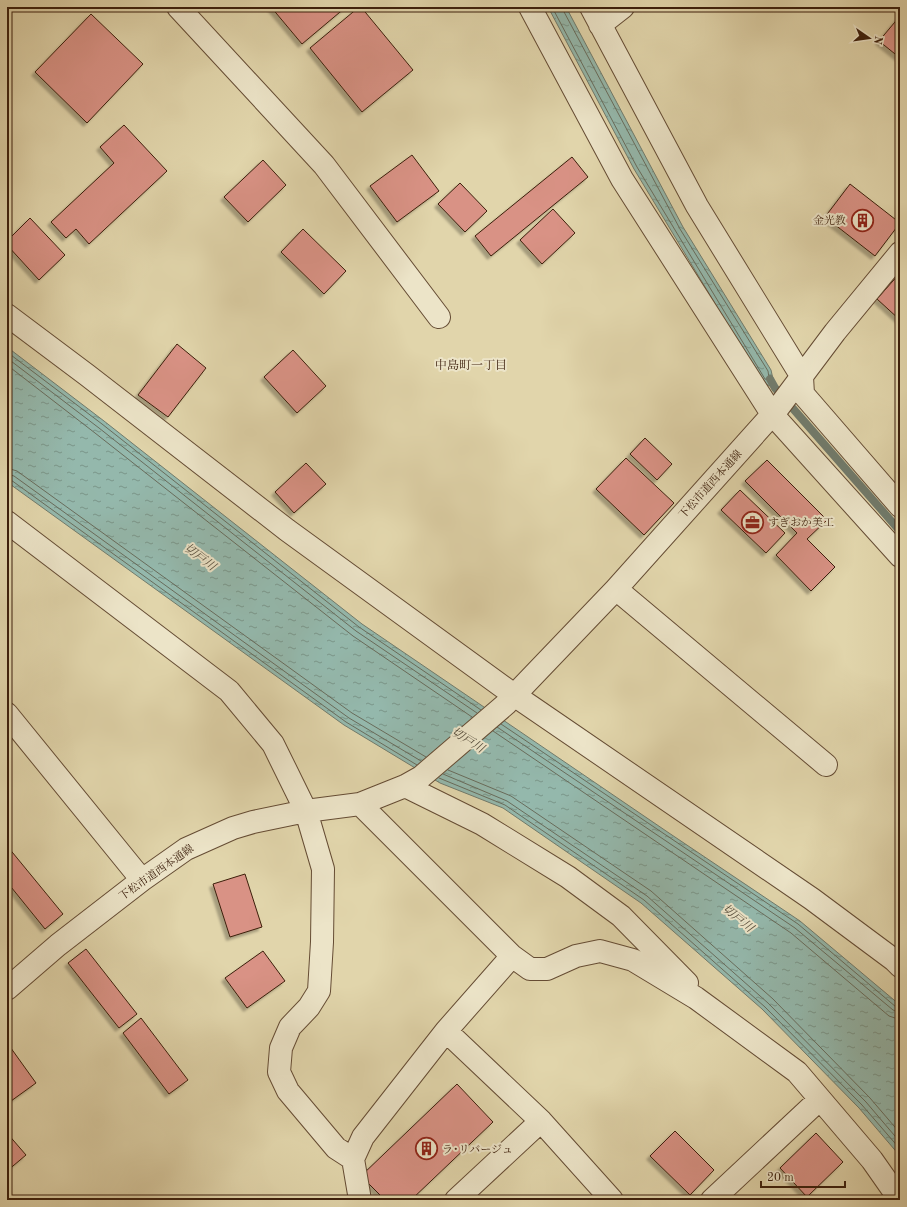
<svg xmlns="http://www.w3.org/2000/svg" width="907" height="1207" viewBox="0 0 907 1207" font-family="'Old Standard TT','Noto Serif JP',serif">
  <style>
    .water { fill: url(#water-ripples); stroke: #717b6c }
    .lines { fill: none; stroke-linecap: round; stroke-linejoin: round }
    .shore { stroke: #686c5c; stroke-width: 1 }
    .stream { stroke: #717b6c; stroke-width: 8 }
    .building { fill: #d99285; stroke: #3c1f0c; filter: url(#shadow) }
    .minor-casing { stroke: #654c34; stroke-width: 24 }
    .minor { stroke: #ece4c8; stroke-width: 22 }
    .labels { text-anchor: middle; stroke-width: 4; stroke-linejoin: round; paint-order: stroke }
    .poi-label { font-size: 11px; fill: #3c1f0c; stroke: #ece4c8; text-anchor: start }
    .street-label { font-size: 11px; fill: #3c1f0c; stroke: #ece4c8 }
    .neighbourhood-label { font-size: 12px; fill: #3c1f0c; stroke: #ece4c8 }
    .water-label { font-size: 12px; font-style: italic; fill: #564d3c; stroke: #ece4c8 }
  </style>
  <defs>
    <pattern id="water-ripples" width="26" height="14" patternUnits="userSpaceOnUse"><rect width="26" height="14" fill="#94b8ac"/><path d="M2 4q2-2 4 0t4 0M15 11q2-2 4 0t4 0" fill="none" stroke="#7a958a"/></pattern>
    <filter id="shadow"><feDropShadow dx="-3.5" dy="3.5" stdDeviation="1" flood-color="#0004"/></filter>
  </defs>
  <rect width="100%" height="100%" fill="#e1d5ab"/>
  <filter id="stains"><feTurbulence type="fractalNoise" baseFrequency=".005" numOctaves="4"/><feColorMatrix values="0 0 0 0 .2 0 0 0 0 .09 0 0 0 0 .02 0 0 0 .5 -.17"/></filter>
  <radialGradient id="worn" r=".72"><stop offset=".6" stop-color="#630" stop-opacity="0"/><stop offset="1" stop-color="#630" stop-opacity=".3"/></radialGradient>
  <path class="water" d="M 548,7 L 566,7 L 683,227 L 771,370 L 775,388 L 763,383 L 634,169 Z
    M 7,347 L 104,421 L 362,624 L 669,833 L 800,921 L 900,1005 L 900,1156 L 859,1108 L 762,1009 L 641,903 L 503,808 L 440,783 L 344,725 L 7,482 Z"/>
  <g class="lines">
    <path class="shore" d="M 552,7 L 637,167 L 765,379 L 768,380 L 769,378 L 768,371 L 680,229 L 563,10 L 562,7
      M 7,352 L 102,424 L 359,627 L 481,710
      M 7,358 L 99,428 L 356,631 L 477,713
      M 7,365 L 95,433 L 353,636 L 472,717
      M 7,468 L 17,471 L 352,713 L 426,757
      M 7,474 L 14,476 L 349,718 L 421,761
      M 7,479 L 11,480 L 346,722 L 417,765
      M 501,724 L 798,924 L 896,1007 L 900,1008
      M 497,727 L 795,928 L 893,1010 L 900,1013
      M 493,731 L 791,933 L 889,1016 L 895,1018 L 900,1019
      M 448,770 L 511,796 L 651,891 L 773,999 L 870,1098 L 900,1133
      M 443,774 L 507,801 L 647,896 L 768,1003 L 866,1102 L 900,1142
      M 439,778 L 505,805 L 644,900 L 765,1007 L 862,1105 L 900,1149"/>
    <path class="stream" d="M 770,379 L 775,388 L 900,531"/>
  </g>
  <path class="building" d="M 271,7 L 346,7 L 302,44 Z
    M 359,7 L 361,7 L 413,70 L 362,112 L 310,48 Z
    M 91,14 L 143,64 L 87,123 L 35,72 Z
    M 900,16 L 900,58 L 879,41 Z
    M 124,125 L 167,171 L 89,244 L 76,229 L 66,238 L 51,222 L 114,163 L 100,147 Z
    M 412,155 L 439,191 L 397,222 L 370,186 Z
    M 572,157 L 588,177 L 491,256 L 475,236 Z
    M 263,160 L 286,185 L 248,222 L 224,197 Z
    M 460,183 L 487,211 L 465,232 L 438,204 Z
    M 850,184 L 900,223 L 875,256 L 825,217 Z
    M 553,209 L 575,233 L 542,264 L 520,240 Z
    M 30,218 L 65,255 L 39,280 L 7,245 L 7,241 Z
    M 303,229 L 346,271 L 324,294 L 281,252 Z
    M 900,273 L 900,320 L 877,299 Z
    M 177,344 L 206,368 L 168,417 L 138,395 Z
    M 293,350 L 326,386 L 297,413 L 264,377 Z
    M 645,438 L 672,464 L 657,480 L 630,454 Z
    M 626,458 L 674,503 L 644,535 L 596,489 Z
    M 767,460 L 827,520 L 807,539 L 835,567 L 811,591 L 776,555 L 797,533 L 745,481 Z
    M 306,463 L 326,484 L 294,513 L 275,492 Z
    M 740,490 L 785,533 L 766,553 L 721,510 Z
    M 8,847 L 63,914 L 45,929 L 7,882 L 7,868 L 9,866 L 7,863 L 7,849 Z
    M 245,874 L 262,927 L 230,937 L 213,884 Z
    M 86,949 L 137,1014 L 119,1028 L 68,963 Z
    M 263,951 L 285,981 L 247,1008 L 225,978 Z
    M 141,1018 L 188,1080 L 169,1094 L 123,1033 Z
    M 8,1044 L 36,1083 L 11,1101 L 7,1095 Z
    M 457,1084 L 493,1122 L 411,1200 L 375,1200 L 380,1195 L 361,1176 Z
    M 675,1131 L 714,1170 L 690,1195 L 650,1156 Z
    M 7,1133 L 26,1155 L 7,1171 Z
    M 816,1133 L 843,1162 L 807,1197 L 780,1168 Z"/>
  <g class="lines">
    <defs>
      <path id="minor" d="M 178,7 L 324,165 L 439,317
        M 530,7 L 622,179 L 772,414 L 900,556
        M 591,7 L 697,206 L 802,377 L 803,394 L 900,506
        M 600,25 L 623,7
        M 7,315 L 87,375 L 287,530 L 514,695 L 812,899 L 894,960 L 900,966
        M 7,522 L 229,691 L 273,744 L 306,811 L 323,869 L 322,942 L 319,991 L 309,1007 L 290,1027 L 281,1048 L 279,1072 L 288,1091 L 336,1148 L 353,1159
        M 616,589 L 826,765
        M 7,714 L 142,880
        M 405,786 L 482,824 L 568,877 L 621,916 L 687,983
        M 360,804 L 512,956 L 530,969 L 547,969 L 576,956 L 600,951 L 633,960 L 696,998 L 797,1072 L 872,1160 L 900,1200
        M 7,989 L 58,945 L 142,880 L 186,849 L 233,828 L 253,822 L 306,811 L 360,804 L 405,786 L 421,777 L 506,704 L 616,589 L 778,408 L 835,332 L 900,253
        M 446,1031 L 541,1121 L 612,1200
        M 360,1200 L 353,1159 L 363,1137 L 446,1031 L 512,956
        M 456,1200 L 541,1121
        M 712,1200 L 820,1099"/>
    </defs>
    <use href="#minor" class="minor-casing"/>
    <use href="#minor" class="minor"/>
  </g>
  <defs>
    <symbol id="building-ring" viewBox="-11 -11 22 22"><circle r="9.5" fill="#ece4c8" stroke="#8f2418" stroke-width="1.5"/><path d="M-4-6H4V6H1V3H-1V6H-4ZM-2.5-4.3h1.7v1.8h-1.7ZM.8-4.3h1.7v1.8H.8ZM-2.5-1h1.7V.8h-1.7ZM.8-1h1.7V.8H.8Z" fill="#8f2418"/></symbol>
    <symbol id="office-ring" viewBox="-11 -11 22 22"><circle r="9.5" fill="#ece4c8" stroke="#8f2418" stroke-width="1.5"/><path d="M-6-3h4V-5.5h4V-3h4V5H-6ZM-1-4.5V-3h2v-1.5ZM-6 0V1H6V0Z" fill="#8f2418"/></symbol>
  </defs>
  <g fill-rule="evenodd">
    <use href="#building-ring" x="850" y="208" width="25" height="25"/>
    <use href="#office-ring" x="740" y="510" width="25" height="25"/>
    <use href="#building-ring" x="414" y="1136" width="25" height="25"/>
  </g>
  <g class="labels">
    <g class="poi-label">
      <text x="846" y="224" text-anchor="end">金光教</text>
      <text x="768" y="526">すぎおか美工</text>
      <text x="442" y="1153">ラ･リバージュ</text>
    </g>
    <g class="street-label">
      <text transform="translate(710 484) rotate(-48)" y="4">下松市道西本通線</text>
      <text transform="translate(156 872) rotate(-35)" y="4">下松市道西本通線</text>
    </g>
    <g class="neighbourhood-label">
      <text x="471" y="369">中島町一丁目</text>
    </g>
    <g class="water-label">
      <text transform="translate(200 557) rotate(37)" y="4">切戸川</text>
      <text transform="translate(468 740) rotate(32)" y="4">切戸川</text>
      <text transform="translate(738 918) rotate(39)" y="4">切戸川</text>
    </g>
  </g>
  <rect width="907" height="1207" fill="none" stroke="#e1d5ab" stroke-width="24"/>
  <rect x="8" y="8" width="891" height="1191" fill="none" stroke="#3c1f0c" stroke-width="2"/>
  <rect x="12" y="12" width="883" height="1183" fill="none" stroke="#3c1f0c"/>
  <g transform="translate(869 38) rotate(103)" stroke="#ece4c8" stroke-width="3" paint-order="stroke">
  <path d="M0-3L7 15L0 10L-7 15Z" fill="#3c1f0c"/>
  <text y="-6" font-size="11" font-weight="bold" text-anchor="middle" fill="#3c1f0c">N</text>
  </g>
  <path d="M761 1181v6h84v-6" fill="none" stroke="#3c1f0c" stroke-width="2"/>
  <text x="767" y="1181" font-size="12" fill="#3c1f0c" stroke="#ece4c8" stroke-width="3" paint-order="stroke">20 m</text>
  <rect width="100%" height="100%" filter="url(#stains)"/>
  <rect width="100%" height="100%" fill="url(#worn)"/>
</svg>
